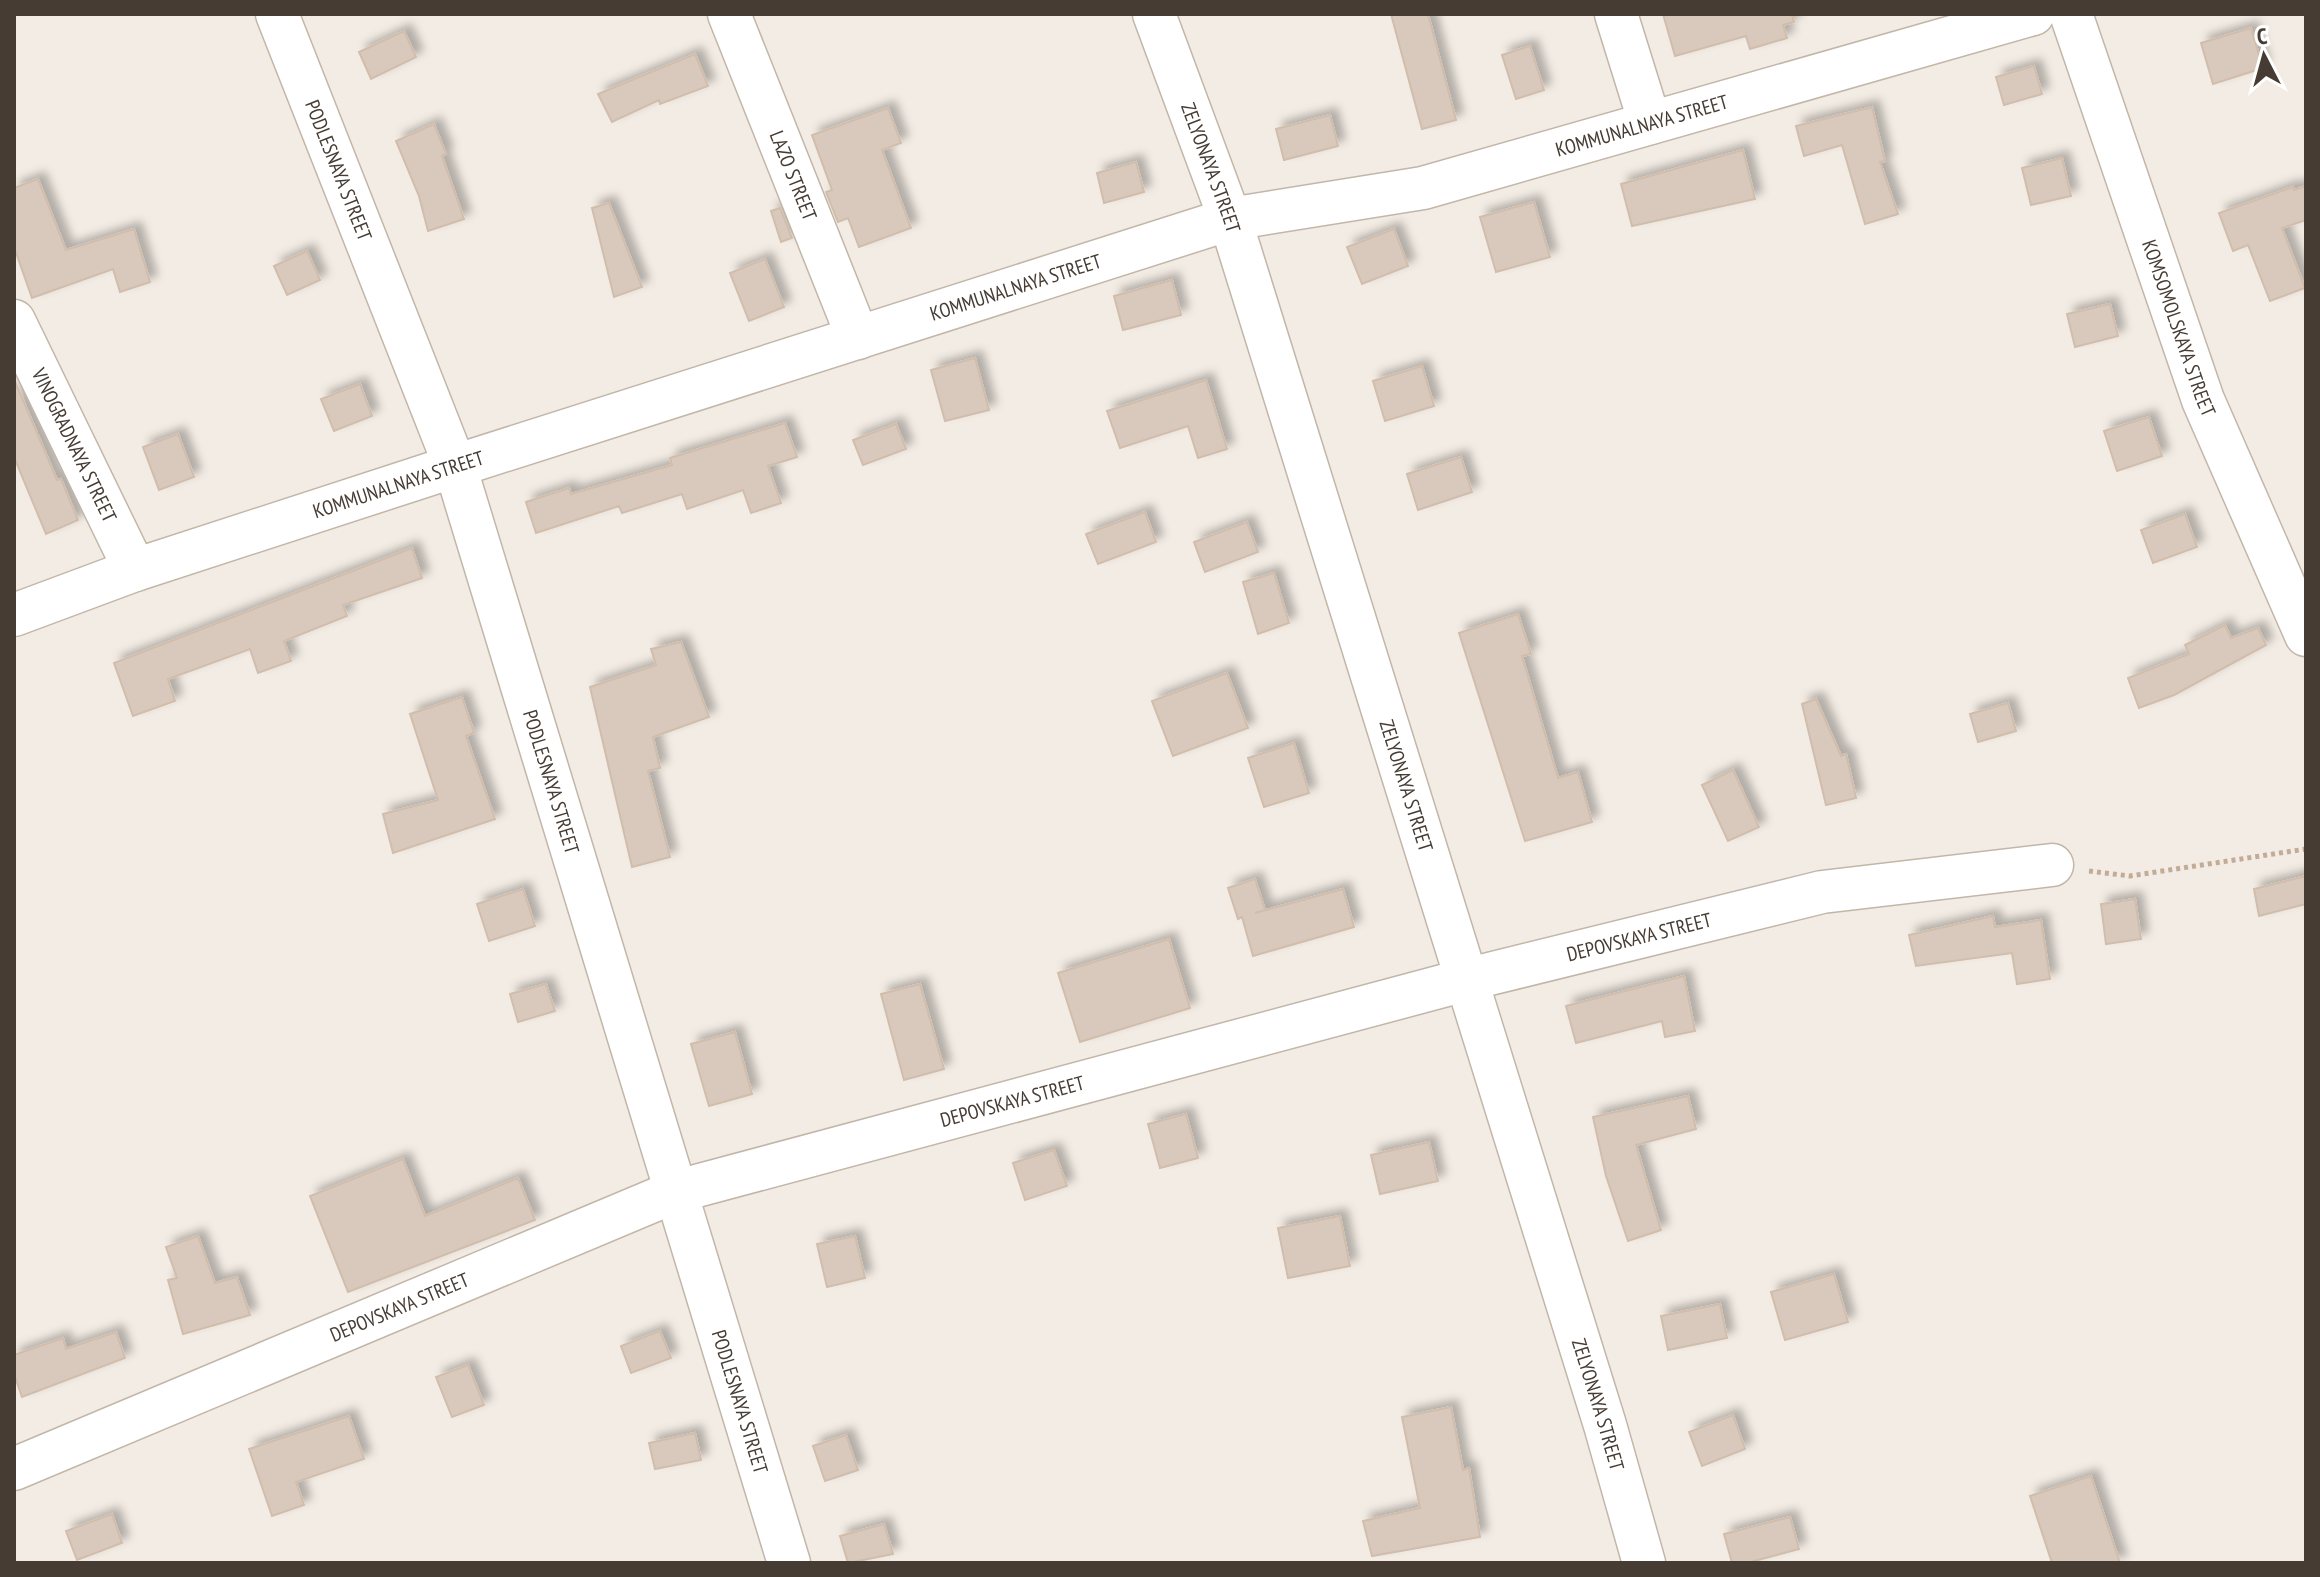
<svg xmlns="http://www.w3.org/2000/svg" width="2320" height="1577" viewBox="0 0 2320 1577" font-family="'PT Sans Narrow',sans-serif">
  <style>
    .building { fill: #d8c9bc; stroke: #d1bdac; stroke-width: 2; filter: url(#shadow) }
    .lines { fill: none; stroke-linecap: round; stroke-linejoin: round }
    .street-casing { stroke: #c2b6a9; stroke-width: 45 }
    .path { stroke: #c2ac97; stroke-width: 5; stroke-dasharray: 4 4; stroke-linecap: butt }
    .street { stroke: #fff; stroke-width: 42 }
    .labels { text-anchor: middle; stroke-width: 6; stroke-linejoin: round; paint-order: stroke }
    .street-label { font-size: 20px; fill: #463c34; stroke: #fff }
  </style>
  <defs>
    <filter id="shadow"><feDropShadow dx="7" dy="-7" stdDeviation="4" flood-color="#0004"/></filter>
  </defs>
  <rect width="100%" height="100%" fill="#f3ece4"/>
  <path class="building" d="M 1391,14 L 1428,14 L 1456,120 L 1422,129 Z
    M 1663,14 L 1792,14 L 1794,22 L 1783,25 L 1787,38 L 1750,49 L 1746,36 L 1675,56 Z
    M 2251,28 L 2263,68 L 2213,84 L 2201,43 Z
    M 404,31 L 416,57 L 371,79 L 359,52 Z
    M 1530,46 L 1544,90 L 1516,99 L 1502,55 Z
    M 695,54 L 708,86 L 660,104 L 659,100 L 612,122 L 598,94 Z
    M 2034,66 L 2042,94 L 2004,105 L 1996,77 Z
    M 1872,107 L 1885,161 L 1880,162 L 1898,214 L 1865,224 L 1842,145 L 1804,156 L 1796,126 Z
    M 888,108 L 901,143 L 882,150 L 911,228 L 859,247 L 848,218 L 838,222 L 826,192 L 832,190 L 812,135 Z
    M 1330,115 L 1338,146 L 1284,160 L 1276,129 Z
    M 434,124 L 446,154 L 442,156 L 464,219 L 428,231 L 419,196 L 396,141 Z
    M 1743,150 L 1755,199 L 1632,226 L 1621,184 Z
    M 2062,158 L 2071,196 L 2031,205 L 2022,168 Z
    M 1136,162 L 1144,192 L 1104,203 L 1097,173 Z
    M 38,179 L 66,250 L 134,229 L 150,282 L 120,292 L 113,269 L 32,298 L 14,247 L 14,188 Z
    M 2306,186 L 2306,220 L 2282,228 L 2305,288 L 2270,301 L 2248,245 L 2233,251 L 2219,213 L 2293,187 L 2294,190 Z
    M 1534,202 L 1550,257 L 1496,272 L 1480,217 Z
    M 609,203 L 642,287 L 614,297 L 592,208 Z
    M 780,208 L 792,238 L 781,242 L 771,211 Z
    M 1394,229 L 1408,266 L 1362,284 L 1347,247 Z
    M 307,251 L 320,280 L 287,295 L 274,266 Z
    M 765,259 L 784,307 L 749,321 L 730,273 Z
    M 1172,280 L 1181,315 L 1123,330 L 1114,296 Z
    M 2110,304 L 2118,336 L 2075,347 L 2067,314 Z
    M 975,358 L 989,410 L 945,421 L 931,370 Z
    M 1422,366 L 1434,406 L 1385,421 L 1373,381 Z
    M 14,379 L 57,480 L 61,479 L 78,520 L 46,534 L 14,457 Z
    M 1206,380 L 1227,449 L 1198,458 L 1188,426 L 1120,448 L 1107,411 Z
    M 360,384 L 372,416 L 334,431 L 321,399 Z
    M 2149,417 L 2162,456 L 2117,471 L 2104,431 Z
    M 785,423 L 797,457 L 768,466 L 781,503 L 751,513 L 743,490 L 687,509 L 682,494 L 622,513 L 619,506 L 536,533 L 526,502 L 569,488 L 571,494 L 672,465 L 670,458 Z
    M 896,424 L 906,449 L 863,465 L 853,440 Z
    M 178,434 L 194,477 L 159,490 L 143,447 Z
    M 1461,457 L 1472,492 L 1418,510 L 1407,474 Z
    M 1145,512 L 1156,542 L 1098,564 L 1086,534 Z
    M 2185,514 L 2197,547 L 2153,563 L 2141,530 Z
    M 1247,522 L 1258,552 L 1205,572 L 1194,542 Z
    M 412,548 L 422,578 L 343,605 L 347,616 L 284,641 L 291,661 L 258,673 L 250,649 L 168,679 L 175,701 L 133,716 L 114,663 Z
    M 1274,573 L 1289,623 L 1258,634 L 1243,582 Z
    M 1518,614 L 1531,654 L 1522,656 L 1558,778 L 1578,772 L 1592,822 L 1525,841 L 1459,633 Z
    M 2225,625 L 2231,638 L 2258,628 L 2266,645 L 2174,695 L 2139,708 L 2128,678 L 2189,654 L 2185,645 Z
    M 681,642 L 709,717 L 653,737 L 660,768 L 648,771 L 670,857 L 632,867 L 590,687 L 656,665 L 651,649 Z
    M 1227,673 L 1248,728 L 1173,756 L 1152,701 Z
    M 462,697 L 474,733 L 466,736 L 495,819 L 393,853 L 383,814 L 438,800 L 410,714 Z
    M 1816,699 L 1841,756 L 1846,754 L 1856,798 L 1826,805 L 1802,704 Z
    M 2008,703 L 2016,731 L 1978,742 L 1970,714 Z
    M 1294,743 L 1309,793 L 1264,807 L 1248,758 Z
    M 1733,770 L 1759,827 L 1728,841 L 1702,785 Z
    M 2306,876 L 2306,904 L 2259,916 L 2254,889 Z
    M 1255,879 L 1265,910 L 1255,913 L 1343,889 L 1354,927 L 1253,956 L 1242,917 L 1238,919 L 1228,888 Z
    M 523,889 L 535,926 L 489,941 L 477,904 Z
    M 2135,899 L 2141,939 L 2106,944 L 2101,904 Z
    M 1993,916 L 1995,927 L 2041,920 L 2050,979 L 2017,984 L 2012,953 L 1916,966 L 1909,935 Z
    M 1169,939 L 1190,1008 L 1080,1042 L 1058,973 Z
    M 1684,976 L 1695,1031 L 1665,1037 L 1662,1021 L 1576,1043 L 1566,1006 Z
    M 546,984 L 555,1011 L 518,1022 L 510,994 Z
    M 920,984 L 944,1069 L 904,1080 L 881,994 Z
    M 735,1032 L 752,1094 L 709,1106 L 691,1044 Z
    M 1688,1096 L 1696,1129 L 1636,1145 L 1661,1230 L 1628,1241 L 1606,1176 L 1593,1117 Z
    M 1186,1114 L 1198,1158 L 1160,1168 L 1148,1124 Z
    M 1429,1142 L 1438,1181 L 1380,1194 L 1371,1155 Z
    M 1054,1150 L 1067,1186 L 1025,1200 L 1013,1163 Z
    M 403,1159 L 425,1216 L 518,1178 L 535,1220 L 348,1292 L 310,1196 Z
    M 1340,1216 L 1350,1266 L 1288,1278 L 1278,1228 Z
    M 198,1236 L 215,1283 L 237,1277 L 250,1315 L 183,1334 L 168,1280 L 177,1278 L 166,1247 Z
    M 855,1236 L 865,1278 L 827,1287 L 817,1244 Z
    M 1834,1274 L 1848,1322 L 1785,1340 L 1771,1292 Z
    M 1720,1304 L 1727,1338 L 1668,1350 L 1661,1316 Z
    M 660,1331 L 671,1358 L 631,1373 L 621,1346 Z
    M 116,1332 L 125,1358 L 22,1397 L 14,1374 L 14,1355 L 63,1338 L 66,1349 Z
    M 468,1365 L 484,1405 L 452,1417 L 436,1377 Z
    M 1451,1407 L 1463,1470 L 1469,1468 L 1480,1537 L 1372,1556 L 1363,1521 L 1420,1508 L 1402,1417 Z
    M 1733,1415 L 1745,1449 L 1702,1466 L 1689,1432 Z
    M 349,1416 L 364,1459 L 296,1482 L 304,1505 L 272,1516 L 249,1449 Z
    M 695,1433 L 701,1460 L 655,1469 L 649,1443 Z
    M 846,1435 L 858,1470 L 825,1481 L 813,1446 Z
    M 2091,1476 L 2120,1563 L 2052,1563 L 2030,1496 Z
    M 112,1514 L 122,1543 L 77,1560 L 66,1531 Z
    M 1790,1517 L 1799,1549 L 1747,1563 L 1732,1563 L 1724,1534 Z
    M 884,1524 L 893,1554 L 848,1563 L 840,1536 Z"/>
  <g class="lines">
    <defs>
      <g id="street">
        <path id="s1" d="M 277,14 L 455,466 L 789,1563"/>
        <path id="s2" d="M 729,14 L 858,338"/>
        <path id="s3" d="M 1154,14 L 1230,219 L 1605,1425 L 1644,1563"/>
        <path d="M 1616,14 L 1650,123"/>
        <path id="s4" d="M 2071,14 L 2203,400 L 2306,635"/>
        <path id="s5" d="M 14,321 L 135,570"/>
        <path id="s6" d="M 14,615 L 135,570 L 455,466 L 1230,219 L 1423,188 L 2033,14"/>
        <path id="s7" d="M 14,1469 L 674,1192 L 1465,980 L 1822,892 L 2052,865"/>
      </g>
    </defs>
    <use href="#street" class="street-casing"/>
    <path class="path" d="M 2089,871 L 2130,876 L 2306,849"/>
    <use href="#street" class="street"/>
  </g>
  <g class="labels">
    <g class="street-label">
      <text dy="7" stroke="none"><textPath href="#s6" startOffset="1702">KOMMUNALNAYA STREET</textPath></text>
      <text dy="7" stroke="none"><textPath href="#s3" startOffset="164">ZELYONAYA STREET</textPath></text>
      <text dy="7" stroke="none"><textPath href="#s1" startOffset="168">PODLESNAYA STREET</textPath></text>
      <text dy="7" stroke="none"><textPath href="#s2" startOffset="174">LAZO STREET</textPath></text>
      <text dy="7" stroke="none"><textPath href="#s6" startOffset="1054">KOMMUNALNAYA STREET</textPath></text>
      <text dy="7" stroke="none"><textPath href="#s4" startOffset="332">KOMSOMOLSKAYA STREET</textPath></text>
      <text dy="7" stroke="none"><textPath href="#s5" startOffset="138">VINOGRADNAYA STREET</textPath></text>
      <text dy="7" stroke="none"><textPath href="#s6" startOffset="406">KOMMUNALNAYA STREET</textPath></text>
      <text dy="7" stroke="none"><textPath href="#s1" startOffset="816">PODLESNAYA STREET</textPath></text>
      <text dy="7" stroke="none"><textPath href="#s3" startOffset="812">ZELYONAYA STREET</textPath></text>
      <text dy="7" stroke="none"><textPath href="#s7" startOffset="1714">DEPOVSKAYA STREET</textPath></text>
      <text dy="7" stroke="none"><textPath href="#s7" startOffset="1066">DEPOVSKAYA STREET</textPath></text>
      <text dy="7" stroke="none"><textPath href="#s7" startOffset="418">DEPOVSKAYA STREET</textPath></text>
      <text dy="7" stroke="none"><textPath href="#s1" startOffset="1464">PODLESNAYA STREET</textPath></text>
      <text dy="7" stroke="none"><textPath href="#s3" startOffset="1460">ZELYONAYA STREET</textPath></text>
    </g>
  </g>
  <rect width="2320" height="1577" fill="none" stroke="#463c34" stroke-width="32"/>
  <g transform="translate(2264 56) rotate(354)" stroke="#ffffff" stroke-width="6" paint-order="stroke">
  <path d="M0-6L14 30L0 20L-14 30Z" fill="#463c34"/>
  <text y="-12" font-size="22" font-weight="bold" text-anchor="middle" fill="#463c34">С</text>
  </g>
</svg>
